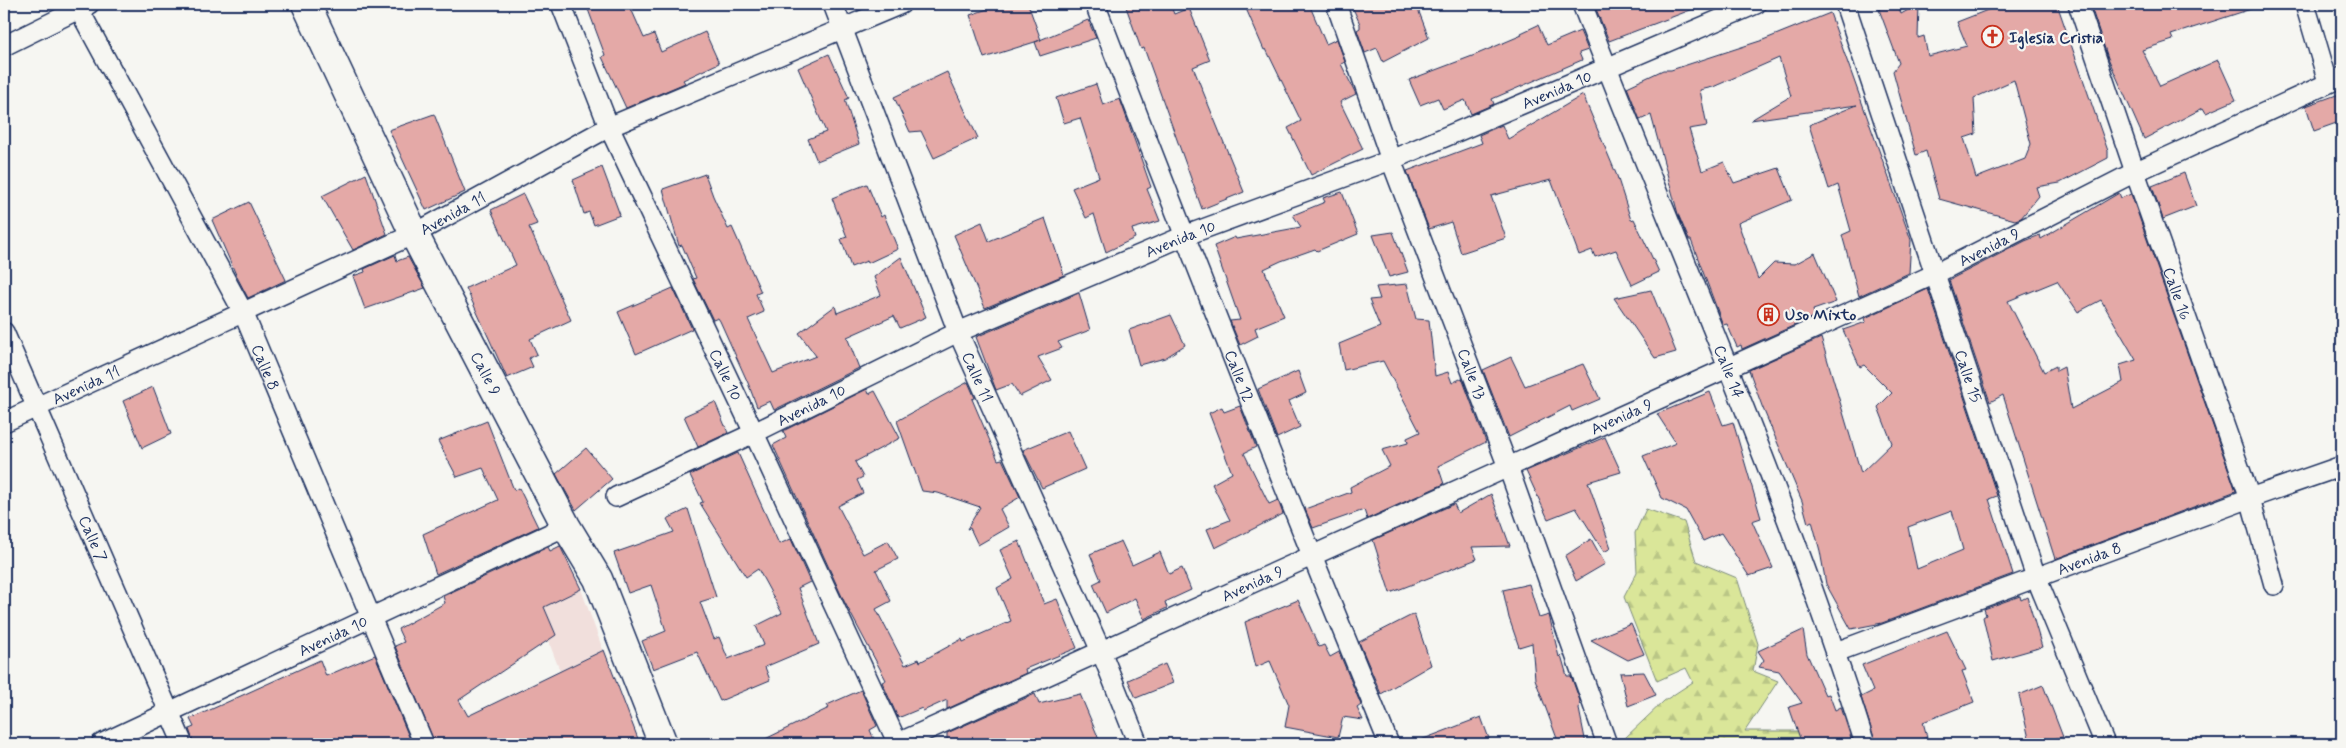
<svg xmlns="http://www.w3.org/2000/svg" width="2346" height="748" viewBox="0 0 2346 748" font-family="Mynerve,sans-serif">
  <style>
    .built { fill: #f1dfdc }
    .forest { fill: url(#forest-firs); stroke: #7a8a7c }
    .building { fill: #e4a9a7; stroke: #1b2f5e; fill-rule: evenodd }
    .lines { fill: none; stroke-linecap: round; stroke-linejoin: round }
    .street-casing { stroke: #1b2f5e; stroke-width: 22 }
    .secondary-casing { stroke: #1b2f5e; stroke-width: 31 }
    .street { stroke: #f6f6f2; stroke-width: 19 }
    .secondary { stroke: #f6f6f2; stroke-width: 28 }
    .labels { text-anchor: middle; stroke-width: 4.5; stroke-linejoin: round; paint-order: stroke }
    .poi-label { font-size: 16px; font-weight: bold; fill: #1b2f5e; stroke: #f6f6f2; text-anchor: start }
    .street-label { font-size: 16px; fill: #1b2f5e; stroke: #f6f6f2 }
  </style>
  <defs>
    <pattern id="forest-firs" width="22" height="20" patternUnits="userSpaceOnUse" patternTransform="scale(1.25)"><rect width="22" height="20" fill="#dae699"/><path d="M5 1l3.5 6h-7zM16 11l3.5 6h-7z" fill="#bac686"/></pattern>
  </defs>
  <rect width="100%" height="100%" fill="#f6f6f2"/>
  <filter id="ink" filterUnits="userSpaceOnUse"><feTurbulence type="fractalNoise" baseFrequency=".02" numOctaves="2"/><feDisplacementMap in="SourceGraphic" scale="10" xChannelSelector="R" yChannelSelector="G"/><feConvolveMatrix kernelMatrix="1 2 1 2 8 2 1 2 1" color-interpolation-filters="sRGB"/></filter>
  <g filter="url(#ink)">
    <path class="built" d="M 581,589 L 603,650 L 560,671 L 548,640 L 556,635 L 544,607 Z"/>
    <path class="forest" d="M 1646,509 L 1684,522 L 1696,561 L 1737,578 L 1758,644 L 1753,671 L 1778,681 L 1745,731 L 1808,731 L 1798,744 L 1623,744 L 1625,738 L 1664,701 L 1693,682 L 1686,668 L 1657,681 L 1624,597 L 1637,572 L 1635,533 Z"/>
    <path class="building" d="M 586,4 L 629,4 L 644,38 L 654,34 L 661,52 L 705,32 L 719,63 L 683,80 L 685,83 L 626,108 L 602,57 L 605,55 Z
      M 1002,4 L 1028,4 L 1041,40 L 984,58 L 970,15 Z
      M 1125,4 L 1170,4 L 1174,14 L 1189,8 L 1210,60 L 1193,67 L 1244,192 L 1202,209 L 1144,48 L 1141,49 Z
      M 1244,4 L 1309,4 L 1326,44 L 1337,39 L 1345,62 L 1341,64 L 1356,94 L 1340,102 L 1363,149 L 1311,175 L 1288,128 L 1301,121 L 1266,49 L 1264,50 Z
      M 1351,4 L 1416,4 L 1429,38 L 1383,62 L 1377,48 L 1365,53 L 1357,30 L 1360,28 L 1360,24 Z
      M 1594,4 L 1700,4 L 1701,6 L 1609,41 Z
      M 1877,4 L 1898,4 L 1901,14 L 1919,4 L 1918,38 L 1924,36 L 1928,56 L 1967,46 L 1957,22 L 2003,4 L 2057,4 L 2108,151 L 2108,158 L 2060,183 L 2036,187 L 2039,196 L 2021,218 L 2015,220 L 1939,199 L 1926,151 L 1916,155 L 1893,71 L 1899,63 ZM 2014,80 L 2031,144 L 2025,159 L 1976,178 L 1964,138 L 1976,134 L 1974,98 Z
      M 2090,4 L 2253,4 L 2254,8 L 2171,35 L 2173,40 L 2142,50 L 2160,86 L 2218,60 L 2236,100 L 2206,113 L 2203,108 L 2144,139 L 2108,58 Z
      M 1830,13 L 1911,240 L 1909,273 L 1859,296 L 1842,235 L 1851,231 L 1838,185 L 1829,189 L 1809,125 L 1857,105 L 1751,120 L 1791,96 L 1779,58 L 1713,87 L 1700,90 L 1707,126 L 1689,129 L 1702,171 L 1724,162 L 1734,183 L 1779,168 L 1792,200 L 1738,223 L 1758,279 L 1774,263 L 1795,264 L 1815,253 L 1836,302 L 1813,310 L 1815,316 L 1742,349 L 1741,345 L 1737,347 L 1727,324 L 1723,325 L 1691,240 L 1689,240 L 1678,214 L 1651,115 L 1640,120 L 1627,87 L 1663,70 L 1671,70 L 1763,40 Z
      M 1088,20 L 1096,38 L 1040,56 L 1035,42 Z
      M 1538,25 L 1547,45 L 1580,31 L 1588,50 L 1579,53 L 1582,60 L 1492,99 L 1494,104 L 1471,114 L 1465,100 L 1443,109 L 1438,98 L 1420,105 L 1409,80 L 1475,55 L 1522,35 L 1521,33 Z
      M 829,54 L 849,98 L 845,100 L 859,144 L 817,161 L 808,139 L 826,132 L 798,68 Z
      M 947,72 L 978,138 L 934,158 L 921,131 L 910,132 L 894,97 Z
      M 1096,84 L 1103,105 L 1120,99 L 1151,187 L 1147,189 L 1160,221 L 1132,229 L 1135,238 L 1106,252 L 1094,214 L 1086,218 L 1072,188 L 1099,177 L 1080,118 L 1064,123 L 1056,98 Z
      M 2342,93 L 2342,121 L 2314,131 L 2306,106 Z
      M 1583,95 L 1617,176 L 1631,220 L 1634,219 L 1659,272 L 1632,285 L 1616,250 L 1595,257 L 1592,250 L 1579,255 L 1551,180 L 1491,196 L 1506,238 L 1461,253 L 1451,222 L 1429,229 L 1407,171 L 1482,143 L 1479,135 L 1502,125 L 1508,139 Z
      M 434,114 L 465,192 L 426,210 L 389,130 Z
      M 602,167 L 620,215 L 594,225 L 589,212 L 584,214 L 573,180 Z
      M 2184,173 L 2196,206 L 2163,219 L 2152,186 Z
      M 366,174 L 387,234 L 353,250 L 322,196 Z
      M 705,174 L 713,196 L 728,229 L 732,227 L 761,292 L 756,294 L 764,312 L 748,319 L 773,373 L 816,356 L 799,333 L 835,306 L 837,313 L 881,295 L 874,277 L 901,257 L 926,317 L 900,328 L 894,316 L 847,337 L 859,368 L 774,410 L 770,401 L 757,407 L 748,383 L 720,321 L 718,318 L 713,320 L 693,279 L 696,278 L 682,245 L 679,246 L 663,189 Z
      M 867,184 L 881,217 L 884,215 L 898,249 L 868,263 L 867,261 L 851,267 L 841,239 L 847,237 L 832,198 Z
      M 1342,192 L 1358,234 L 1317,251 L 1315,249 L 1281,261 L 1264,269 L 1284,316 L 1255,328 L 1258,336 L 1240,345 L 1230,321 L 1240,320 L 1214,246 L 1235,237 L 1236,239 L 1301,227 L 1293,215 L 1325,202 L 1323,198 Z
      M 2119,193 L 2121,198 L 2131,194 L 2236,491 L 2055,559 L 2003,395 L 1990,402 L 1949,280 L 2025,241 L 2040,235 L 2041,239 ZM 2057,281 L 2078,312 L 2101,300 L 2136,360 L 2120,365 L 2123,382 L 2071,409 L 2064,367 L 2056,371 L 2056,366 L 2044,372 L 2008,301 Z
      M 523,194 L 537,224 L 529,227 L 571,320 L 530,339 L 537,354 L 529,358 L 533,367 L 507,378 L 466,288 L 516,265 L 491,210 Z
      M 249,202 L 286,280 L 248,298 L 237,277 L 212,220 Z
      M 1045,218 L 1064,275 L 985,308 L 954,235 L 982,222 L 989,241 Z
      M 1393,232 L 1408,272 L 1389,277 L 1373,235 Z
      M 395,255 L 397,261 L 408,257 L 425,288 L 365,309 L 353,276 L 365,272 L 364,269 Z
      M 1407,284 L 1416,319 L 1429,320 L 1435,376 L 1448,372 L 1452,383 L 1462,378 L 1486,442 L 1438,466 L 1444,484 L 1367,519 L 1364,510 L 1313,528 L 1305,509 L 1351,492 L 1350,487 L 1390,466 L 1382,450 L 1408,443 L 1407,438 L 1420,432 L 1383,361 L 1344,370 L 1339,344 L 1380,327 L 1369,300 L 1380,299 L 1376,287 Z
      M 673,288 L 692,329 L 636,354 L 618,312 Z
      M 1928,289 L 1997,496 L 1989,499 L 2013,574 L 1882,623 L 1851,629 L 1826,584 L 1820,551 L 1812,521 L 1808,523 L 1802,501 L 1762,406 L 1749,370 L 1821,338 L 1861,473 L 1892,443 L 1878,407 L 1892,393 L 1864,365 L 1860,367 L 1843,330 L 1866,322 L 1865,318 ZM 1952,511 L 1963,550 L 1917,569 L 1908,527 Z
      M 1651,290 L 1676,352 L 1655,358 L 1614,298 Z
      M 1079,293 L 1090,330 L 1058,342 L 1062,348 L 1038,357 L 1052,380 L 1020,396 L 1012,384 L 996,390 L 976,337 Z
      M 1171,315 L 1185,345 L 1165,358 L 1139,365 L 1129,330 Z
      M 1511,357 L 1525,386 L 1583,364 L 1600,399 L 1572,411 L 1570,406 L 1509,437 L 1483,370 Z
      M 1298,371 L 1306,393 L 1289,401 L 1300,427 L 1277,438 L 1258,389 Z
      M 968,382 L 975,398 L 972,399 L 998,460 L 1002,459 L 1020,497 L 1000,509 L 1009,527 L 978,545 L 970,528 L 967,529 L 980,507 L 938,493 L 922,491 L 897,421 Z
      M 153,387 L 171,434 L 142,448 L 123,401 Z
      M 867,389 L 869,394 L 875,391 L 900,438 L 855,462 L 863,477 L 857,480 L 863,493 L 838,506 L 863,554 L 888,541 L 898,559 L 876,570 L 891,601 L 876,609 L 905,665 L 919,659 L 920,662 L 962,639 L 963,642 L 1011,621 L 997,588 L 1013,579 L 1000,550 L 1019,541 L 1044,604 L 1057,599 L 1077,648 L 1025,669 L 1026,673 L 947,709 L 947,700 L 923,711 L 922,708 L 898,718 L 882,682 L 886,680 L 844,601 L 773,445 L 786,438 L 783,431 Z
      M 1710,392 L 1723,425 L 1733,422 L 1761,518 L 1752,521 L 1773,568 L 1749,576 L 1721,533 L 1703,541 L 1686,510 L 1662,498 L 1643,456 L 1676,443 L 1657,414 Z
      M 715,402 L 728,433 L 698,447 L 684,416 Z
      M 1240,406 L 1256,447 L 1244,453 L 1269,504 L 1278,500 L 1283,514 L 1215,548 L 1207,529 L 1230,520 L 1212,484 L 1232,473 L 1209,413 L 1222,407 L 1224,412 Z
      M 487,421 L 514,490 L 519,488 L 538,527 L 436,574 L 423,534 L 498,500 L 483,468 L 457,477 L 438,441 Z
      M 1068,431 L 1085,469 L 1042,488 L 1023,450 Z
      M 1605,437 L 1621,472 L 1588,482 L 1611,548 L 1604,552 L 1576,508 L 1548,519 L 1526,471 Z
      M 586,448 L 612,479 L 576,510 L 556,474 Z
      M 738,453 L 779,544 L 791,539 L 810,582 L 798,588 L 819,644 L 765,667 L 770,680 L 720,701 L 697,652 L 653,669 L 642,641 L 666,631 L 651,585 L 628,593 L 614,553 L 674,532 L 667,519 L 688,509 L 716,597 L 700,602 L 714,639 L 719,637 L 728,659 L 764,645 L 756,626 L 782,613 L 758,569 L 746,577 L 700,503 L 703,502 L 690,475 Z
      M 1491,494 L 1510,546 L 1472,547 L 1477,559 L 1390,593 L 1373,540 L 1454,504 L 1458,513 Z
      M 1591,539 L 1605,564 L 1576,581 L 1565,556 Z
      M 1121,541 L 1132,565 L 1160,552 L 1169,574 L 1182,568 L 1191,590 L 1165,602 L 1167,608 L 1144,619 L 1135,598 L 1106,613 L 1093,584 L 1101,580 L 1090,554 Z
      M 560,546 L 581,589 L 544,607 L 556,635 L 459,700 L 468,716 L 604,650 L 640,744 L 435,744 L 395,646 L 404,642 L 398,629 L 445,603 L 443,596 L 548,547 L 550,551 Z
      M 1529,584 L 1539,618 L 1549,615 L 1559,657 L 1561,655 L 1567,676 L 1571,676 L 1580,701 L 1579,709 L 1586,744 L 1559,744 L 1535,679 L 1532,643 L 1519,647 L 1509,618 L 1503,590 Z
      M 2020,596 L 2021,600 L 2027,597 L 2042,647 L 1993,661 L 1983,617 L 1986,615 L 1984,609 Z
      M 1298,600 L 1319,647 L 1324,645 L 1330,657 L 1339,652 L 1361,705 L 1357,708 L 1363,720 L 1343,717 L 1338,737 L 1285,727 L 1289,705 L 1270,661 L 1256,667 L 1245,622 Z
      M 1414,614 L 1431,665 L 1381,694 L 1359,642 Z
      M 1631,624 L 1644,654 L 1628,660 L 1591,640 Z
      M 1803,630 L 1807,654 L 1825,695 L 1829,694 L 1835,710 L 1841,707 L 1853,744 L 1802,744 L 1789,707 L 1802,703 L 1779,671 L 1759,667 L 1764,660 L 1758,651 Z
      M 1947,631 L 1966,670 L 1962,671 L 1974,702 L 1923,722 L 1927,737 L 1911,744 L 1876,744 L 1861,697 L 1873,691 L 1862,665 Z
      M 375,655 L 412,744 L 194,744 L 189,729 L 194,727 L 190,719 L 320,660 L 326,676 Z
      M 1165,664 L 1173,683 L 1136,698 L 1128,680 Z
      M 1644,672 L 1656,695 L 1628,706 L 1620,673 Z
      M 2043,685 L 2063,737 L 2030,743 L 2019,695 Z
      M 861,690 L 877,726 L 870,730 L 876,744 L 755,744 L 829,708 L 827,705 Z
      M 1035,694 L 1039,704 L 1080,694 L 1101,744 L 947,744 L 947,733 Z
      M 1481,717 L 1491,744 L 1414,744 L 1413,743 Z"/>
    <g class="lines">
      <defs>
        <g id="street">
          <path id="s1" d="M 76,4 L 243,312 L 424,744"/>
          <path id="s2" d="M 561,4 L 609,127 L 754,433 L 898,744"/>
          <path id="s3" d="M 833,4 L 958,332 L 1101,651 L 1138,744"/>
          <path id="s4" d="M 1095,4 C 1190,252 1288,499 1389,744"/>
          <path id="s5" d="M 1336,4 L 1391,160 L 1508,467 L 1607,744"/>
          <path id="s6" d="M 1582,4 C 1678,250 1786,492 1865,744"/>
          <path id="s7" d="M 1845,4 L 2036,577 L 2105,744"/>
          <path id="s8" d="M 2078,4 L 2135,172 L 2250,498 L 2274,585"/>
          <path d="M 2305,4 L 2328,82"/>
          <path d="M 4,46 L 89,4"/>
          <path id="s9" d="M 4,332 L 183,744"/>
          <path id="s10" d="M 4,422 L 414,234 L 609,127 L 901,4"/>
          <path id="s11" d="M 616,497 L 754,433 L 958,332 L 1184,236 L 1391,160 L 1756,4"/>
          <path id="s12" d="M 1836,652 L 2250,498 L 2342,466"/>
          <path id="s13" d="M 101,744 L 566,526"/>
          <path id="s14" d="M 896,744 L 1935,274 L 2135,172 L 2342,77"/>
        </g>
        <g id="secondary">
          <path id="s15" d="M 306,4 L 414,234 L 566,526 L 598,579 L 663,744"/>
        </g>
      </defs>
      <use href="#street" class="street-casing"/>
      <use href="#secondary" class="secondary-casing"/>
      <use href="#street" class="street"/>
      <use href="#secondary" class="secondary"/>
    </g>
  </g>
  <defs>
    <symbol id="church-ring" viewBox="-11 -11 22 22"><circle r="9.5" fill="#f6f6f2" stroke="#c8321e" stroke-width="1.5"/><path d="M-1.2-6h2.4v3.5h3.3v2.4h-3.3V6h-2.4V-.1h-3.3v-2.4h3.3Z" fill="#c8321e"/></symbol>
    <symbol id="building-ring" viewBox="-11 -11 22 22"><circle r="9.5" fill="#f6f6f2" stroke="#c8321e" stroke-width="1.5"/><path d="M-4-6H4V6H1V3H-1V6H-4ZM-2.5-4.3h1.7v1.8h-1.7ZM.8-4.3h1.7v1.8H.8ZM-2.5-1h1.7V.8h-1.7ZM.8-1h1.7V.8H.8Z" fill="#c8321e"/></symbol>
  </defs>
  <g fill-rule="evenodd">
    <use href="#church-ring" x="1980" y="24" width="25" height="25"/>
    <use href="#building-ring" x="1756" y="302" width="25" height="25"/>
  </g>
  <g class="labels">
    <g class="poi-label">
      <text x="2009" y="43">Iglesia Cristia</text>
      <text x="1785" y="320">Uso Mixto</text>
    </g>
    <g class="street-label">
      <text dy="6" stroke="none"><textPath href="#s11" startOffset="1026">Avenida 10</textPath></text>
      <text dy="6" stroke="none"><textPath href="#s10" startOffset="495">Avenida 11</textPath></text>
      <text dy="6" stroke="none"><textPath href="#s11" startOffset="621">Avenida 10</textPath></text>
      <text dy="6" stroke="none"><textPath href="#s14" startOffset="1201">Avenida 9</textPath></text>
      <text dy="6" stroke="none"><textPath href="#s8" startOffset="306">Calle 16</textPath></text>
      <text dy="6" stroke="none"><textPath href="#s1" startOffset="410">Calle 8</textPath></text>
      <text dy="6" stroke="none"><textPath href="#s6" startOffset="396">Calle 14</textPath></text>
      <text dy="6" stroke="none"><textPath href="#s15" startOffset="411">Calle 9</textPath></text>
      <text dy="6" stroke="none"><textPath href="#s5" startOffset="394">Calle 13</textPath></text>
      <text dy="6" stroke="none"><textPath href="#s2" startOffset="406">Calle 10</textPath></text>
      <text dy="6" stroke="none"><textPath href="#s4" startOffset="399">Calle 12</textPath></text>
      <text dy="6" stroke="none"><textPath href="#s7" startOffset="392">Calle 15</textPath></text>
      <text dy="6" stroke="none"><textPath href="#s3" startOffset="400">Calle 11</textPath></text>
      <text dy="6" stroke="none"><textPath href="#s10" startOffset="90">Avenida 11</textPath></text>
      <text dy="6" stroke="none"><textPath href="#s11" startOffset="216">Avenida 10</textPath></text>
      <text dy="6" stroke="none"><textPath href="#s14" startOffset="796">Avenida 9</textPath></text>
      <text dy="6" stroke="none"><textPath href="#s9" startOffset="225">Calle 7</textPath></text>
      <text dy="6" stroke="none"><textPath href="#s12" startOffset="270">Avenida 8</textPath></text>
      <text dy="6" stroke="none"><textPath href="#s14" startOffset="391">Avenida 9</textPath></text>
      <text dy="6" stroke="none"><textPath href="#s13" startOffset="256">Avenida 10</textPath></text>
    </g>
  </g>
  <rect width="2346" height="748" fill="none" stroke="#f6f6f2" stroke-width="20"/>
  <rect x="10" y="10" width="2326" height="728" fill="none" stroke="#1b2f5e" stroke-width="2" filter="url(#ink)"/>
</svg>
